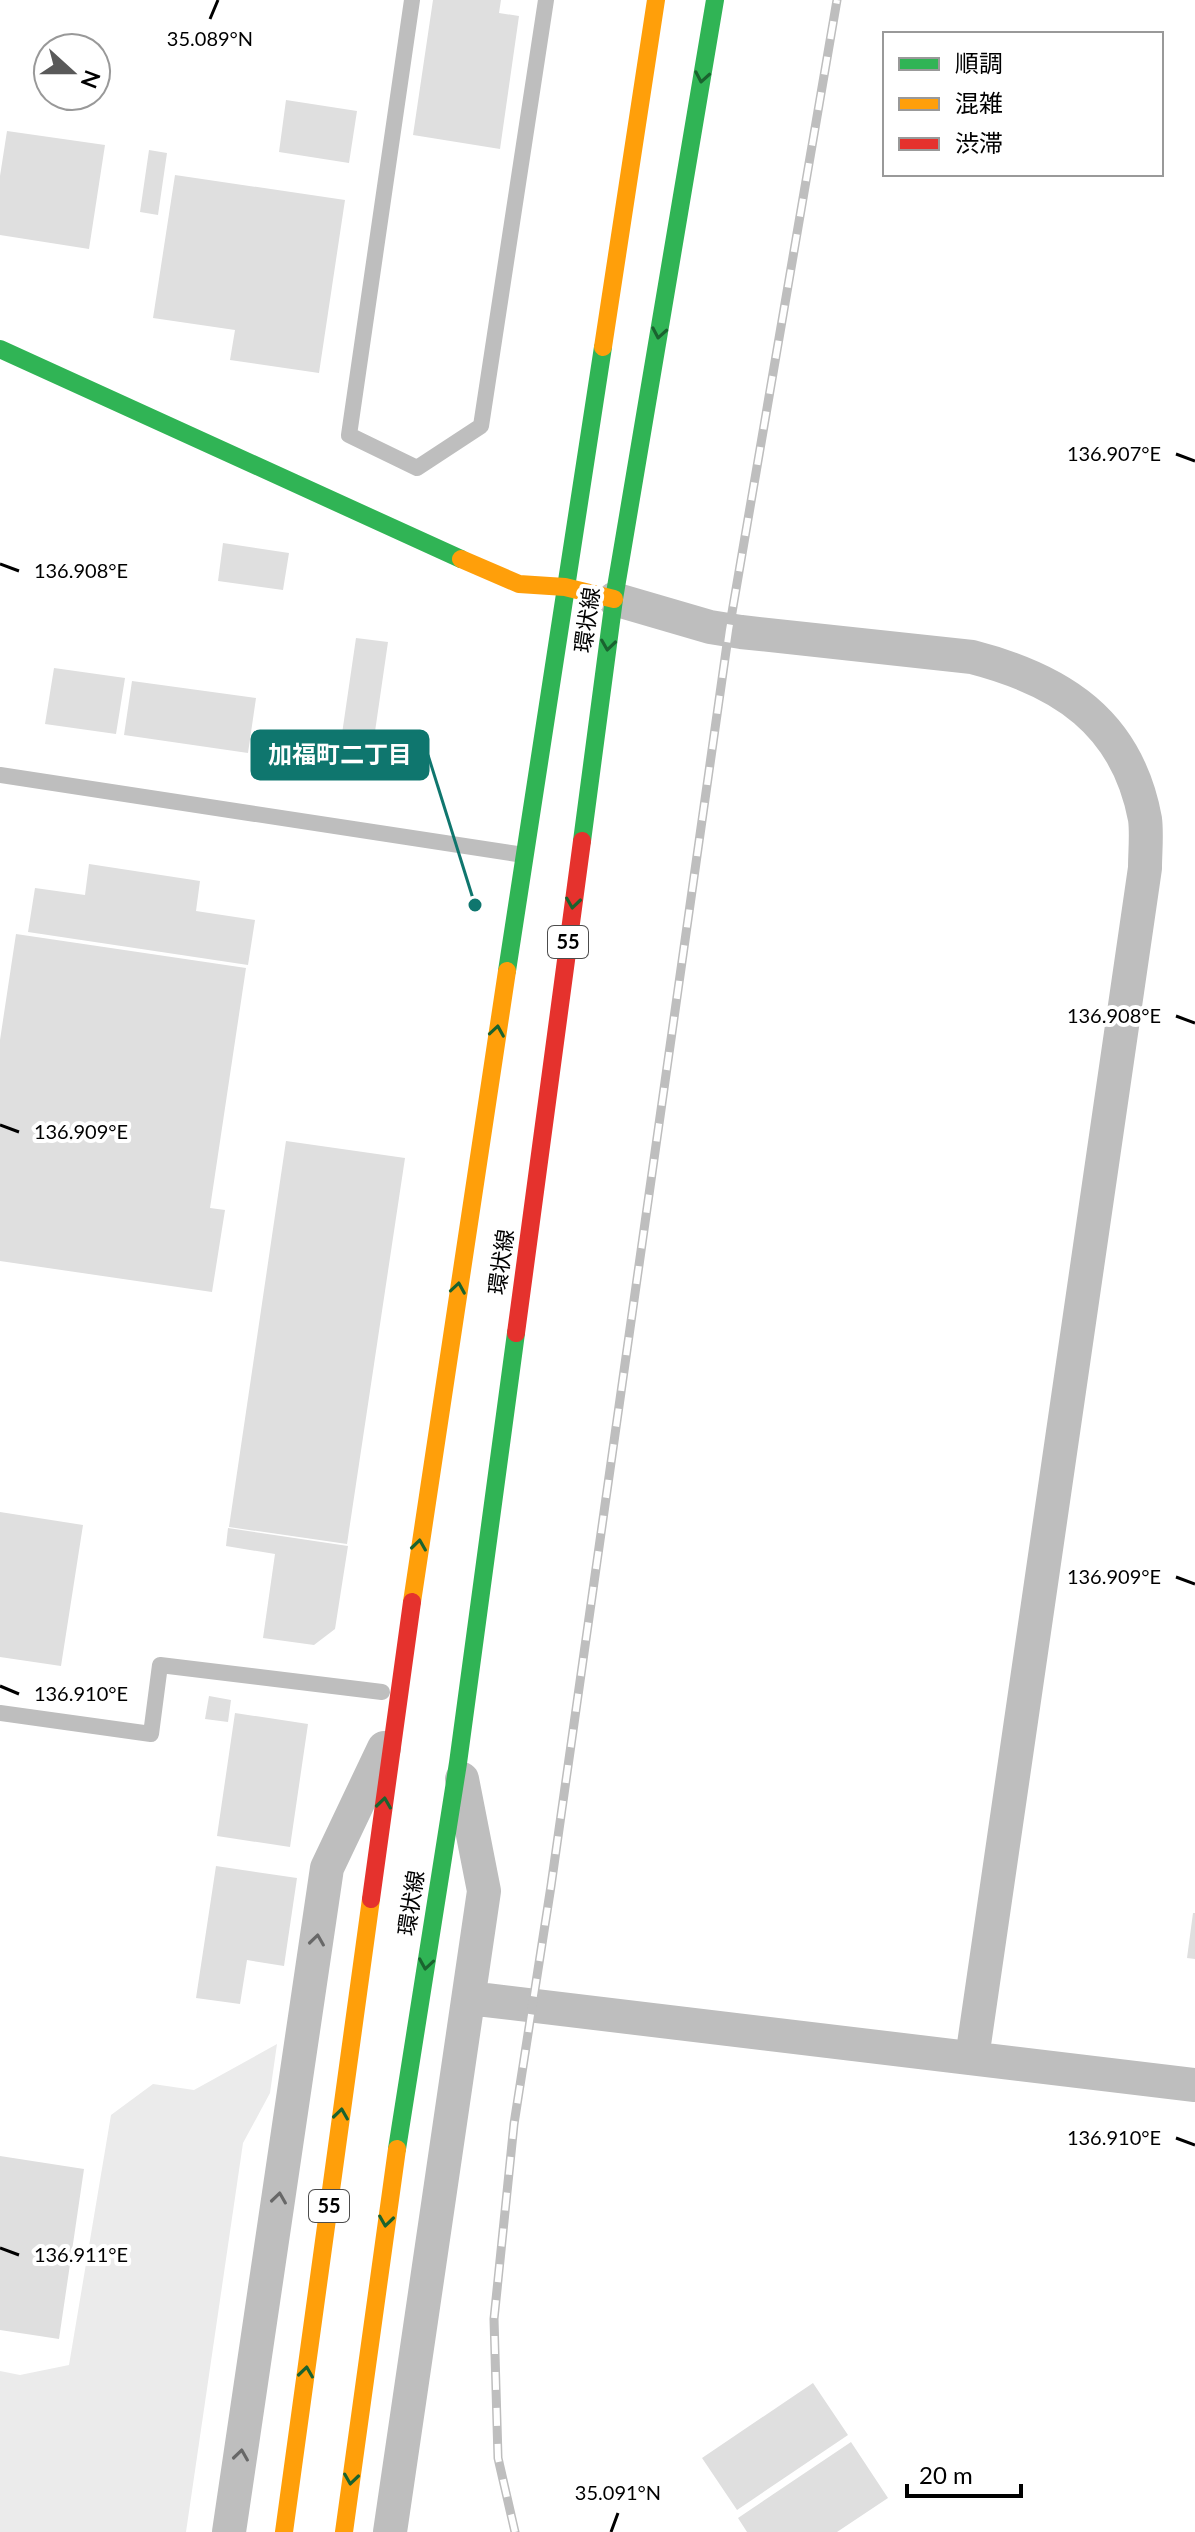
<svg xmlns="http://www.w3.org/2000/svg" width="1195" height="2532" viewBox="0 0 1195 2532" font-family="Lato,'Noto Sans JP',sans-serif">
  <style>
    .green { fill: #ebebeb }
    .building { fill: #dfdfdf }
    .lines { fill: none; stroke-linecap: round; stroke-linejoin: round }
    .lane { stroke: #bebebe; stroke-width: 16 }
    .street { stroke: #bebebe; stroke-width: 34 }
    .fast { stroke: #30b455; stroke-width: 18 }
    .slow { stroke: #ff9f0a; stroke-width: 18 }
    .jam { stroke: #e5322d; stroke-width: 18 }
    .rail-casing { stroke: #bebebe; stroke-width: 9 }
    .rail { stroke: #fff; stroke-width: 6; stroke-dasharray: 18; stroke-linecap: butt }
    .oneway { stroke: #1a632f }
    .oneway2 { stroke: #686868 }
    .ticks { fill: none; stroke: #000; stroke-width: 3 }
    .labels { text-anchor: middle; stroke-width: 8; stroke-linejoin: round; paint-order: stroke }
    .shield { fill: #fff; stroke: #4c4c4c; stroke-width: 2 }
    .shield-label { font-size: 20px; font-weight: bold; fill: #000 }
    .street-label { font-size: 22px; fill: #000; stroke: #fff }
    .ticks-label { font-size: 20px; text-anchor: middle; fill: #000; stroke: #fff; stroke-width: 8; stroke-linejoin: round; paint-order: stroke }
    .leader { fill: none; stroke: #0f766e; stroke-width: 3 }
    .callout-dot { fill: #0f766e; stroke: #fff; stroke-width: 3 }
    .callout { fill: #0f766e; stroke: #0f766e; stroke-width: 3 }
    .callout-label { font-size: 24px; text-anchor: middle; font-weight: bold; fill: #fff }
  </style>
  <rect width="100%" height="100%" fill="#fff"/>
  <path class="green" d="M 277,2044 L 270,2093 L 243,2143 L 186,2532 L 0,2532 L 0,2371 L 20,2375 L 69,2365 L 111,2115 L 153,2084 L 194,2090 Z"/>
  <path class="building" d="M 433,0 L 501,0 L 499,13 L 519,16 L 500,149 L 413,135 Z
    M 286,100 L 357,111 L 349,163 L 279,152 Z
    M 7,131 L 105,145 L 89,249 L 0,235 L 0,176 Z
    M 149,150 L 167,153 L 158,215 L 140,212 Z
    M 175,175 L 345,200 L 319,373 L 230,360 L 235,330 L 153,318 Z
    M 223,543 L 289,553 L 283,590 L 218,581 Z
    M 356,638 L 388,642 L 369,773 L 337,768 Z
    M 54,668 L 125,678 L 116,734 L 45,724 Z
    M 132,681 L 256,698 L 248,753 L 124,735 Z
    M 89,864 L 200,881 L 196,911 L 255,920 L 248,965 L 28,932 L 35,888 L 85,895 Z
    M 16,934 L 246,968 L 210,1208 L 225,1210 L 212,1292 L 0,1261 L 0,1040 Z
    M 286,1141 L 405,1158 L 347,1544 L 229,1527 Z
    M 0,1512 L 83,1525 L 61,1666 L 0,1657 Z
    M 228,1528 L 348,1546 L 335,1629 L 314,1645 L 263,1638 L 275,1554 L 226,1546 Z
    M 209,1696 L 231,1700 L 228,1722 L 205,1719 Z
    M 235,1713 L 308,1724 L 290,1847 L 217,1836 Z
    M 216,1866 L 297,1878 L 284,1966 L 247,1960 L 240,2004 L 196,1998 Z
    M 1193,1913 L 1195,1913 L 1195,1959 L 1187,1958 Z
    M 0,2156 L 84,2169 L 59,2339 L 0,2330 Z
    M 813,2383 L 848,2435 L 737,2510 L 702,2458 Z
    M 851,2442 L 888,2498 L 837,2532 L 747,2532 L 738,2518 Z"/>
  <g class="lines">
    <path class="lane" d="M 412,0 L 349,435 L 417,468 L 481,426 L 546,0
      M 0,775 L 524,855
      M 0,1713 L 151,1734 L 160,1665 L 382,1692"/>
    <path class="street" d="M 614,599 L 710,627 L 741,632 L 972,657 C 1061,680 1127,722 1145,819 C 1147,834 1145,852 1145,868 L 972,2058
      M 469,1998 L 1195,2085
      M 229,2532 L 327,1868 L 384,1748
      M 390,2532 L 484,1891 L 462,1779"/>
    <path class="fast" d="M 0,349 L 461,559
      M 582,841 L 614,599 L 715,0
      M 507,971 L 603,347
      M 397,2149 L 458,1763 L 516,1333"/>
    <path class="slow" d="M 603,347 L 656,0
      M 461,559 L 519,584 L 565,587 L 614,599
      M 412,1602 L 507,971
      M 284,2532 L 371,1899
      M 344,2532 L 397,2149"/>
    <path class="jam" d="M 516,1333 L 582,841
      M 371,1899 L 412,1602"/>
    <defs>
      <path id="rail" d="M 515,2532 L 498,2458 L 494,2319 L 514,2124 L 551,1886 L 729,630 L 837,0"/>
    </defs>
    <use href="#rail" class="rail-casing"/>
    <use href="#rail" class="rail"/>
  </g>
  <defs><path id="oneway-chevron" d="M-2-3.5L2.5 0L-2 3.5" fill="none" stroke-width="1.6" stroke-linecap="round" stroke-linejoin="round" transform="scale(2)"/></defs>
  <g class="oneway">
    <use href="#oneway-chevron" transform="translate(702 77) rotate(100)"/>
    <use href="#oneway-chevron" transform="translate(659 333) rotate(100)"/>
    <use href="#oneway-chevron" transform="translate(608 645) rotate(98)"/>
    <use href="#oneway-chevron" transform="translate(573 903) rotate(98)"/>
    <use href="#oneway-chevron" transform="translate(497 1031) rotate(-81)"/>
    <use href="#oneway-chevron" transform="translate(458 1288) rotate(-81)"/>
    <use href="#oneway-chevron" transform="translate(419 1545) rotate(-82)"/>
    <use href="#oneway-chevron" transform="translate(384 1803) rotate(-82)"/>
    <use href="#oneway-chevron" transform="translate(426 1964) rotate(99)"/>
    <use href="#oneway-chevron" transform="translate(341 2114) rotate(-82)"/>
    <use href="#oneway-chevron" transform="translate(386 2221) rotate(98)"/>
    <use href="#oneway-chevron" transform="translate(306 2372) rotate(-82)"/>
    <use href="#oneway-chevron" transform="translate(351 2479) rotate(98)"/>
  </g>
  <g class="oneway2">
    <use href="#oneway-chevron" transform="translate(317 1940) rotate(-82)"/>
    <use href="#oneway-chevron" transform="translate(279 2198) rotate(-82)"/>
    <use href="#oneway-chevron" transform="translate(241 2455) rotate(-82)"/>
  </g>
  <path class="ticks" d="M 210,19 L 218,0M 1176,454 L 1195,461M 0,564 L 19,571M 1176,1016 L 1195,1023M 0,1125 L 19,1132M 1176,1577 L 1195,1584M 0,1686 L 19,1694M 1176,2138 L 1195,2145M 0,2248 L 19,2255M 611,2532 L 618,2513"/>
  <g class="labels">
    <g class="shield">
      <rect x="548" y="926" width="40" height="32" rx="6"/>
      <rect x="309" y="2190" width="40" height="32" rx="6"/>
    </g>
    <g class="shield-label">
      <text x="568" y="949">55</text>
      <text x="329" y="2213">55</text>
    </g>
    <g class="street-label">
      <text transform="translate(587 620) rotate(-82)" y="8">環状線</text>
      <text transform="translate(501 1262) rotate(-82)" y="8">環状線</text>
      <text transform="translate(411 1903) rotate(-81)" y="8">環状線</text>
    </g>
  </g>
  <g class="ticks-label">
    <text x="210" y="46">35.089°N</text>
    <text x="1114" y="461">136.907°E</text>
    <text x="81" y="578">136.908°E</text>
    <text x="1114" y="1023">136.908°E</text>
    <text x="81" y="1139">136.909°E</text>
    <text x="1114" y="1584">136.909°E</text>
    <text x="81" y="1701">136.910°E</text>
    <text x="1114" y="2145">136.910°E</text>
    <text x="81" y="2262">136.911°E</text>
    <text x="618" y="2500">35.091°N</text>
  </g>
  <path class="leader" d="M475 905L428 755"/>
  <circle class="callout-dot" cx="475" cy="905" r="8"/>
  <rect class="callout" x="252" y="731" width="176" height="48" rx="8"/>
  <g class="callout-label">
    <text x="340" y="763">加福町二丁目</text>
  </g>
  <rect x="883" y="32" width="280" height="144" fill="#ffffff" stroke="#999999" stroke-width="2"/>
  <rect x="899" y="58" width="40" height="12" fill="#30b455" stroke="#999999" stroke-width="2"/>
  <text x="955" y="72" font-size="24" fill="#000000">順調</text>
  <rect x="899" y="98" width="40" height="12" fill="#ff9f0a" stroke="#999999" stroke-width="2"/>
  <text x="955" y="112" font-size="24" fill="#000000">混雑</text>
  <rect x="899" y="138" width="40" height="12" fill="#e5322d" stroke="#999999" stroke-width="2"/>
  <text x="955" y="152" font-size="24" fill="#000000">渋滞</text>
  <g transform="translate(72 72) rotate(111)"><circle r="38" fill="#ffffff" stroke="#999999" stroke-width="2"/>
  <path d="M0-6L14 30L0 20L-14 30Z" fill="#595959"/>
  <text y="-12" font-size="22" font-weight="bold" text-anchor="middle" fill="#000000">N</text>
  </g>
  <path d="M907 2484v12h114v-12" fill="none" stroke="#000000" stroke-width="4"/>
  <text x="919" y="2484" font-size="24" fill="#000000" stroke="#ffffff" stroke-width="6" paint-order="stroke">20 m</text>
</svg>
